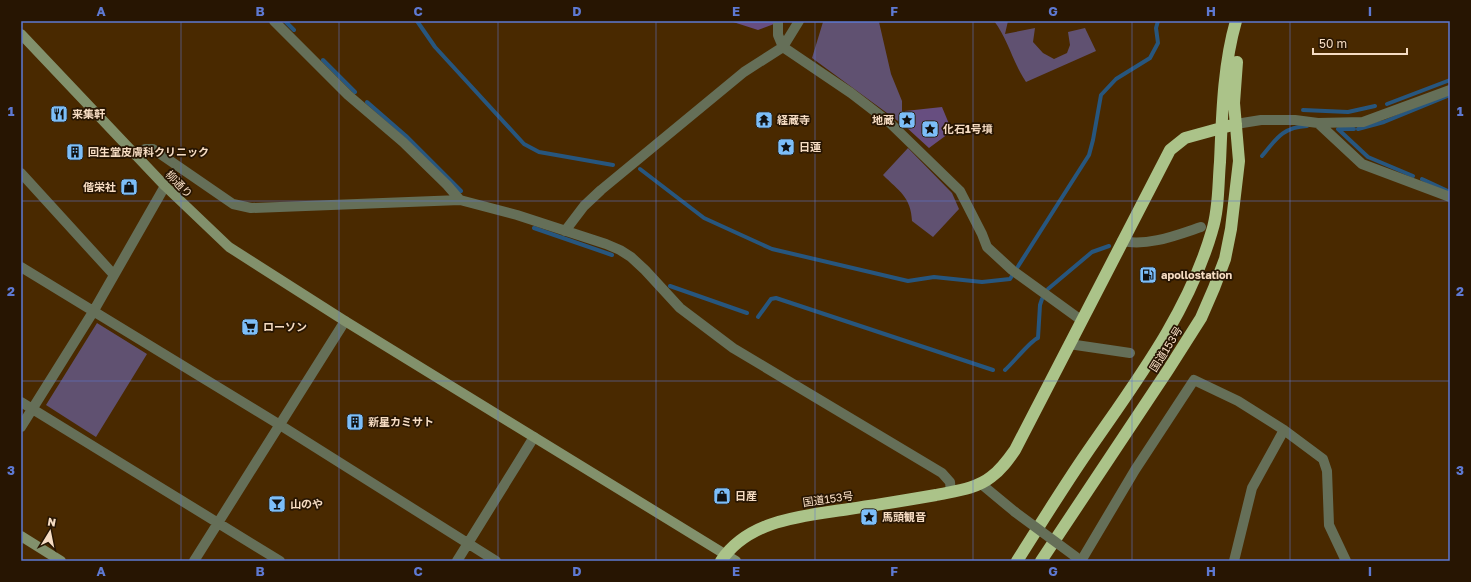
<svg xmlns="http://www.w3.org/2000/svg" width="1471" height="582" viewBox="0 0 1471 582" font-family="'Golos Text','Noto Sans JP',sans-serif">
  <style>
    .green { fill: #605171 }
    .forest { fill: #674e80 }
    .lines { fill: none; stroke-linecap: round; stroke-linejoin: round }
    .stream { stroke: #27567e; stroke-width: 4 }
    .street { stroke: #656f58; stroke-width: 10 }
    .secondary { stroke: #82916c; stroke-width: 10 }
    .highway { stroke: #abc389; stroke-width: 12 }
    .street-bridge { stroke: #656f58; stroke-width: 10 }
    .grid { fill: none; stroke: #5e79d2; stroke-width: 1; stroke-opacity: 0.55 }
    .labels { text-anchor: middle; stroke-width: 3.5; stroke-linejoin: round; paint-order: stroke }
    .poi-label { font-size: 11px; font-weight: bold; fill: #f6dcc3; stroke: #271502; text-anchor: start }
    .street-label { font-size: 11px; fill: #f6dcc3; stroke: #271502 }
    .neatline { fill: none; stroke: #5e79d2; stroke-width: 1.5 }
    .grid-label { font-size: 13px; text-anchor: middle; font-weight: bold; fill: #5e79d2 }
  </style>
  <rect width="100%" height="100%" fill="#492900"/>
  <path class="green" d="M 994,21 L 1008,21 L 1005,34 L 1035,28 L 1033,42 L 1043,53 L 1054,59 L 1067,53 L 1070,45 L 1068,32 L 1085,28 L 1096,51 L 1026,82 C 1013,63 1008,39 994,21 Z
    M 823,22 L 879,22 L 891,74 L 902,101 L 902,124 L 812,58 Z
    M 908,148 L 952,193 L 959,209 L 933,237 L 912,221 C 911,197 899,191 883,175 Z
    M 97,323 L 147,354 L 96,437 L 46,405 Z"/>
  <path class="forest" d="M 730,21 L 782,21 L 758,30 Z
    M 942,107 L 952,131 L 929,148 L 906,127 L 905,111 Z"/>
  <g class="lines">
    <path class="stream" d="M 285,21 L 294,30
      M 417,21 L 435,47 L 524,144 L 539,152 L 613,165
      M 323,60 L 355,92
      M 367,102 L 406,136 L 461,191
      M 1387,104 L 1450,80
      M 1303,110 L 1348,112 L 1375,106
      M 1338,129 L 1368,157 L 1413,176
      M 1339,129 L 1354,129
      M 1358,129 L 1384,122 L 1450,95
      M 1262,156 C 1276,139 1283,127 1307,126
      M 640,169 L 704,218 L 772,249 L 908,281 L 934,277 L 982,282 L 1010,279 L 1089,155 L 1093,140 L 1101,95 L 1116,79 L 1150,58 L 1158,43 L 1156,28 L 1158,21
      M 1422,179 L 1450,192
      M 534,228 L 612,255
      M 670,286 L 747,313
      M 1048,289 L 1092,252 L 1109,246
      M 758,317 L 771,299 L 776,298 L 993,370
      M 1005,370 C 1014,362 1031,340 1038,338 L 1040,305 L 1042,299"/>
    <path class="street" d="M 274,21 L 348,95 L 403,142 L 447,185 L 460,200
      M 778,21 L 778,35 L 783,47 L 851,93 L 890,123 L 960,191 L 982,234 L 987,247 L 1012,270 L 1081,320
      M 1318,123 L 1362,164 L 1450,197
      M 1236,124 L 1261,120 L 1295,120 L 1318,123 L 1363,122 L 1450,90
      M 135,155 L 145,149 L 153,149 L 233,204 L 251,208 L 460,200 L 517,215 L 606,244 L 620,250 L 631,257 L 645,270 L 680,308 L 733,348 L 942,473 L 950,482 L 951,492
      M 21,173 L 114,275
      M 565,231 L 584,206 L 601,190 L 744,72 L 783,47 L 799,21
      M 1122,241 C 1147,247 1177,235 1201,227
      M 21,267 L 280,425 L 496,561
      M 1069,344 L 1130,353
      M 21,402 L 280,561
      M 21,427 L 93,312 L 165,186
      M 980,483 L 1015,512
      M 194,561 L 345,321
      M 457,561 L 534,437
      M 1081,561 L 1135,470 L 1194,380 L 1238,401 L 1284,430 L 1323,459 L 1327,471 L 1329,525 L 1346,561
      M 1234,561 L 1252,488 L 1284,430"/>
    <path class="secondary" d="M 21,34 L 165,186 L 229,247 L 345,321 L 736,561
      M 21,536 L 61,561"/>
    <path class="highway" d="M 721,561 C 749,519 804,516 849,509 C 878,505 907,500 936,495 C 954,491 976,489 991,477 C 1001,470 1008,460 1015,450 L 1170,150 L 1185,138 L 1236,124
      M 1017,561 C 1040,525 1062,489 1086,454 C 1134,384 1188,314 1212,231 C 1219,209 1218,185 1220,162 C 1222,116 1223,66 1236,21
      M 1041,561 L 1168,370 L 1201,318 L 1214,288 L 1225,259 L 1231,229 L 1239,161 L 1234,103 L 1237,62"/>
    <path class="street-bridge" d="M 1015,512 L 1076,557"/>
  </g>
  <path class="grid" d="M 181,21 L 181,561M 339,21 L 339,561M 498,21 L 498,561M 656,21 L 656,561M 815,21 L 815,561M 973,21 L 973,561M 1132,21 L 1132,561M 1290,21 L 1290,561M 21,201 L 1450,201M 21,381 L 1450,381"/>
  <defs>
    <symbol id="restaurant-square" viewBox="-11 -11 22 22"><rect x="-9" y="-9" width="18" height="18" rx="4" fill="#7cbef9" stroke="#271502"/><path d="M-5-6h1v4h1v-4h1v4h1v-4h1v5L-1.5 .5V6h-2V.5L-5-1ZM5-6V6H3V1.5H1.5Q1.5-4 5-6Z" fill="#111"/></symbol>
    <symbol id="temple-square" viewBox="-11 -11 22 22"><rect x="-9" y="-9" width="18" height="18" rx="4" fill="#7cbef9" stroke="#271502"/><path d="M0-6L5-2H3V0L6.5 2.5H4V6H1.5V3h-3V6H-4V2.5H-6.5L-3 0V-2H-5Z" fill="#111"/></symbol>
    <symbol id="sight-square" viewBox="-11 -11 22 22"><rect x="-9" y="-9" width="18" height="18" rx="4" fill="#7cbef9" stroke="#271502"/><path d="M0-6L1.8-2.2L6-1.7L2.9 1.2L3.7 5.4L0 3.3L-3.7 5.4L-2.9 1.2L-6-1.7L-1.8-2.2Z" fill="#111"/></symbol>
    <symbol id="building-square" viewBox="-11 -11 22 22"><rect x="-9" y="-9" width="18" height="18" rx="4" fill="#7cbef9" stroke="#271502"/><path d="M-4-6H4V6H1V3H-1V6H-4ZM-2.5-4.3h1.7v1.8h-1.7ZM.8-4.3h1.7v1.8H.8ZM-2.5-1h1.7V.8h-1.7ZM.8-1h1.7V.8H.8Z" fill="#111"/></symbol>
    <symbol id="shop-square" viewBox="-11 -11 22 22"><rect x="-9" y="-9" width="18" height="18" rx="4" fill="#7cbef9" stroke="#271502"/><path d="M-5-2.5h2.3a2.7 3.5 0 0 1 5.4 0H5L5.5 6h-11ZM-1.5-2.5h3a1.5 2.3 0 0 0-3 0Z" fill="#111"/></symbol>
    <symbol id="fuel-square" viewBox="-11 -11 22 22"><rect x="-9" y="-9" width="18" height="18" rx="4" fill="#7cbef9" stroke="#271502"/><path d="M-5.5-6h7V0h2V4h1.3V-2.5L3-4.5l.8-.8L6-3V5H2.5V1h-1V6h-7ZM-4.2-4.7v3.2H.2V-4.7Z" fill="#111"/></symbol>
    <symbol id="supermarket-square" viewBox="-11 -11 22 22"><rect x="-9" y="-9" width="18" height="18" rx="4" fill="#7cbef9" stroke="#271502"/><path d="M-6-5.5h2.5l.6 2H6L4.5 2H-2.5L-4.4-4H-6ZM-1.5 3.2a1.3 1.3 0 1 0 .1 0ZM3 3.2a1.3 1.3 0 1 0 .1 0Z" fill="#111"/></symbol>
    <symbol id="bar-square" viewBox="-11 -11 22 22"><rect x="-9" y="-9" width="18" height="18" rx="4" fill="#7cbef9" stroke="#271502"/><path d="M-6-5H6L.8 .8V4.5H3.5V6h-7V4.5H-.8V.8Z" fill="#111"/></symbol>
  </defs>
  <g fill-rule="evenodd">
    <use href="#restaurant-square" x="49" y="104" width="20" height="20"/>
    <use href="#temple-square" x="754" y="110" width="20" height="20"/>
    <use href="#sight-square" x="897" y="110" width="20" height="20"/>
    <use href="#sight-square" x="920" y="119" width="20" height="20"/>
    <use href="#sight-square" x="776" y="137" width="20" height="20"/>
    <use href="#building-square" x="65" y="142" width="20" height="20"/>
    <use href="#shop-square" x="119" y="177" width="20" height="20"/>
    <use href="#fuel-square" x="1138" y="265" width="20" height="20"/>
    <use href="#supermarket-square" x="240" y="317" width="20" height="20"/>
    <use href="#building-square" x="345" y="412" width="20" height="20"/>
    <use href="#shop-square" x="712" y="486" width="20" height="20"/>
    <use href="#bar-square" x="267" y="494" width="20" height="20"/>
    <use href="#sight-square" x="859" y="507" width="20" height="20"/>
  </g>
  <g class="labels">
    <g class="poi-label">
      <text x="72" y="118">来集軒</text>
      <text x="777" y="124">経蔵寺</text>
      <text x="894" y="124" text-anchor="end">地蔵</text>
      <text x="943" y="133">化石1号墳</text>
      <text x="799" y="151">日蓮</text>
      <text x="88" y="156">回生堂皮膚科クリニック</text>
      <text x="116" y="191" text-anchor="end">偕栄社</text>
      <text x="1161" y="279">apollostation</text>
      <text x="263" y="331">ローソン</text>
      <text x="368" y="426">新星カミサト</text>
      <text x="735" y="500">日産</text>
      <text x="290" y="508">山のや</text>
      <text x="882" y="521">馬頭観音</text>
    </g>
    <g class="street-label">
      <text transform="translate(179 184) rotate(46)" y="4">柳通り</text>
      <text transform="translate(1166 349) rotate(-58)" y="4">国道153号</text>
      <text transform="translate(828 499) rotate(-8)" y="4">国道153号</text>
    </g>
  </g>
  <rect width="1471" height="582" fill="none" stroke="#271502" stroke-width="44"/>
  <g transform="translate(50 532) rotate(10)" stroke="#271502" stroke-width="3" paint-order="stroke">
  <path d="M0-3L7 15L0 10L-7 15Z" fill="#f6dcc3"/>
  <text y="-6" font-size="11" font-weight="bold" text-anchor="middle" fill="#f6dcc3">N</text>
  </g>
  <path d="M1313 48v6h94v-6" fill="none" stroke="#f6dcc3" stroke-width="2"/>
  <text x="1319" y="48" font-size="12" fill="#f6dcc3" stroke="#271502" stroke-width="3" paint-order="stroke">50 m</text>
  <rect x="22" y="22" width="1427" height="538" class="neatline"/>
  <g class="grid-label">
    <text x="101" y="16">A</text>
    <text x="260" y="16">B</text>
    <text x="418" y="16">C</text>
    <text x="577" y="16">D</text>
    <text x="736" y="16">E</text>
    <text x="894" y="16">F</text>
    <text x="1053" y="16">G</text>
    <text x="1211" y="16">H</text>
    <text x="1370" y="16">I</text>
    <text x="11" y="116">1</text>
    <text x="1460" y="116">1</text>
    <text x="11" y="296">2</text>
    <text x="1460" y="296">2</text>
    <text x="11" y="475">3</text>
    <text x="1460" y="475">3</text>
    <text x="101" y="576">A</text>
    <text x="260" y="576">B</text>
    <text x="418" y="576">C</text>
    <text x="577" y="576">D</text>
    <text x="736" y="576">E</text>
    <text x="894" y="576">F</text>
    <text x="1053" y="576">G</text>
    <text x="1211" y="576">H</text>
    <text x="1370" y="576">I</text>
  </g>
</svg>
